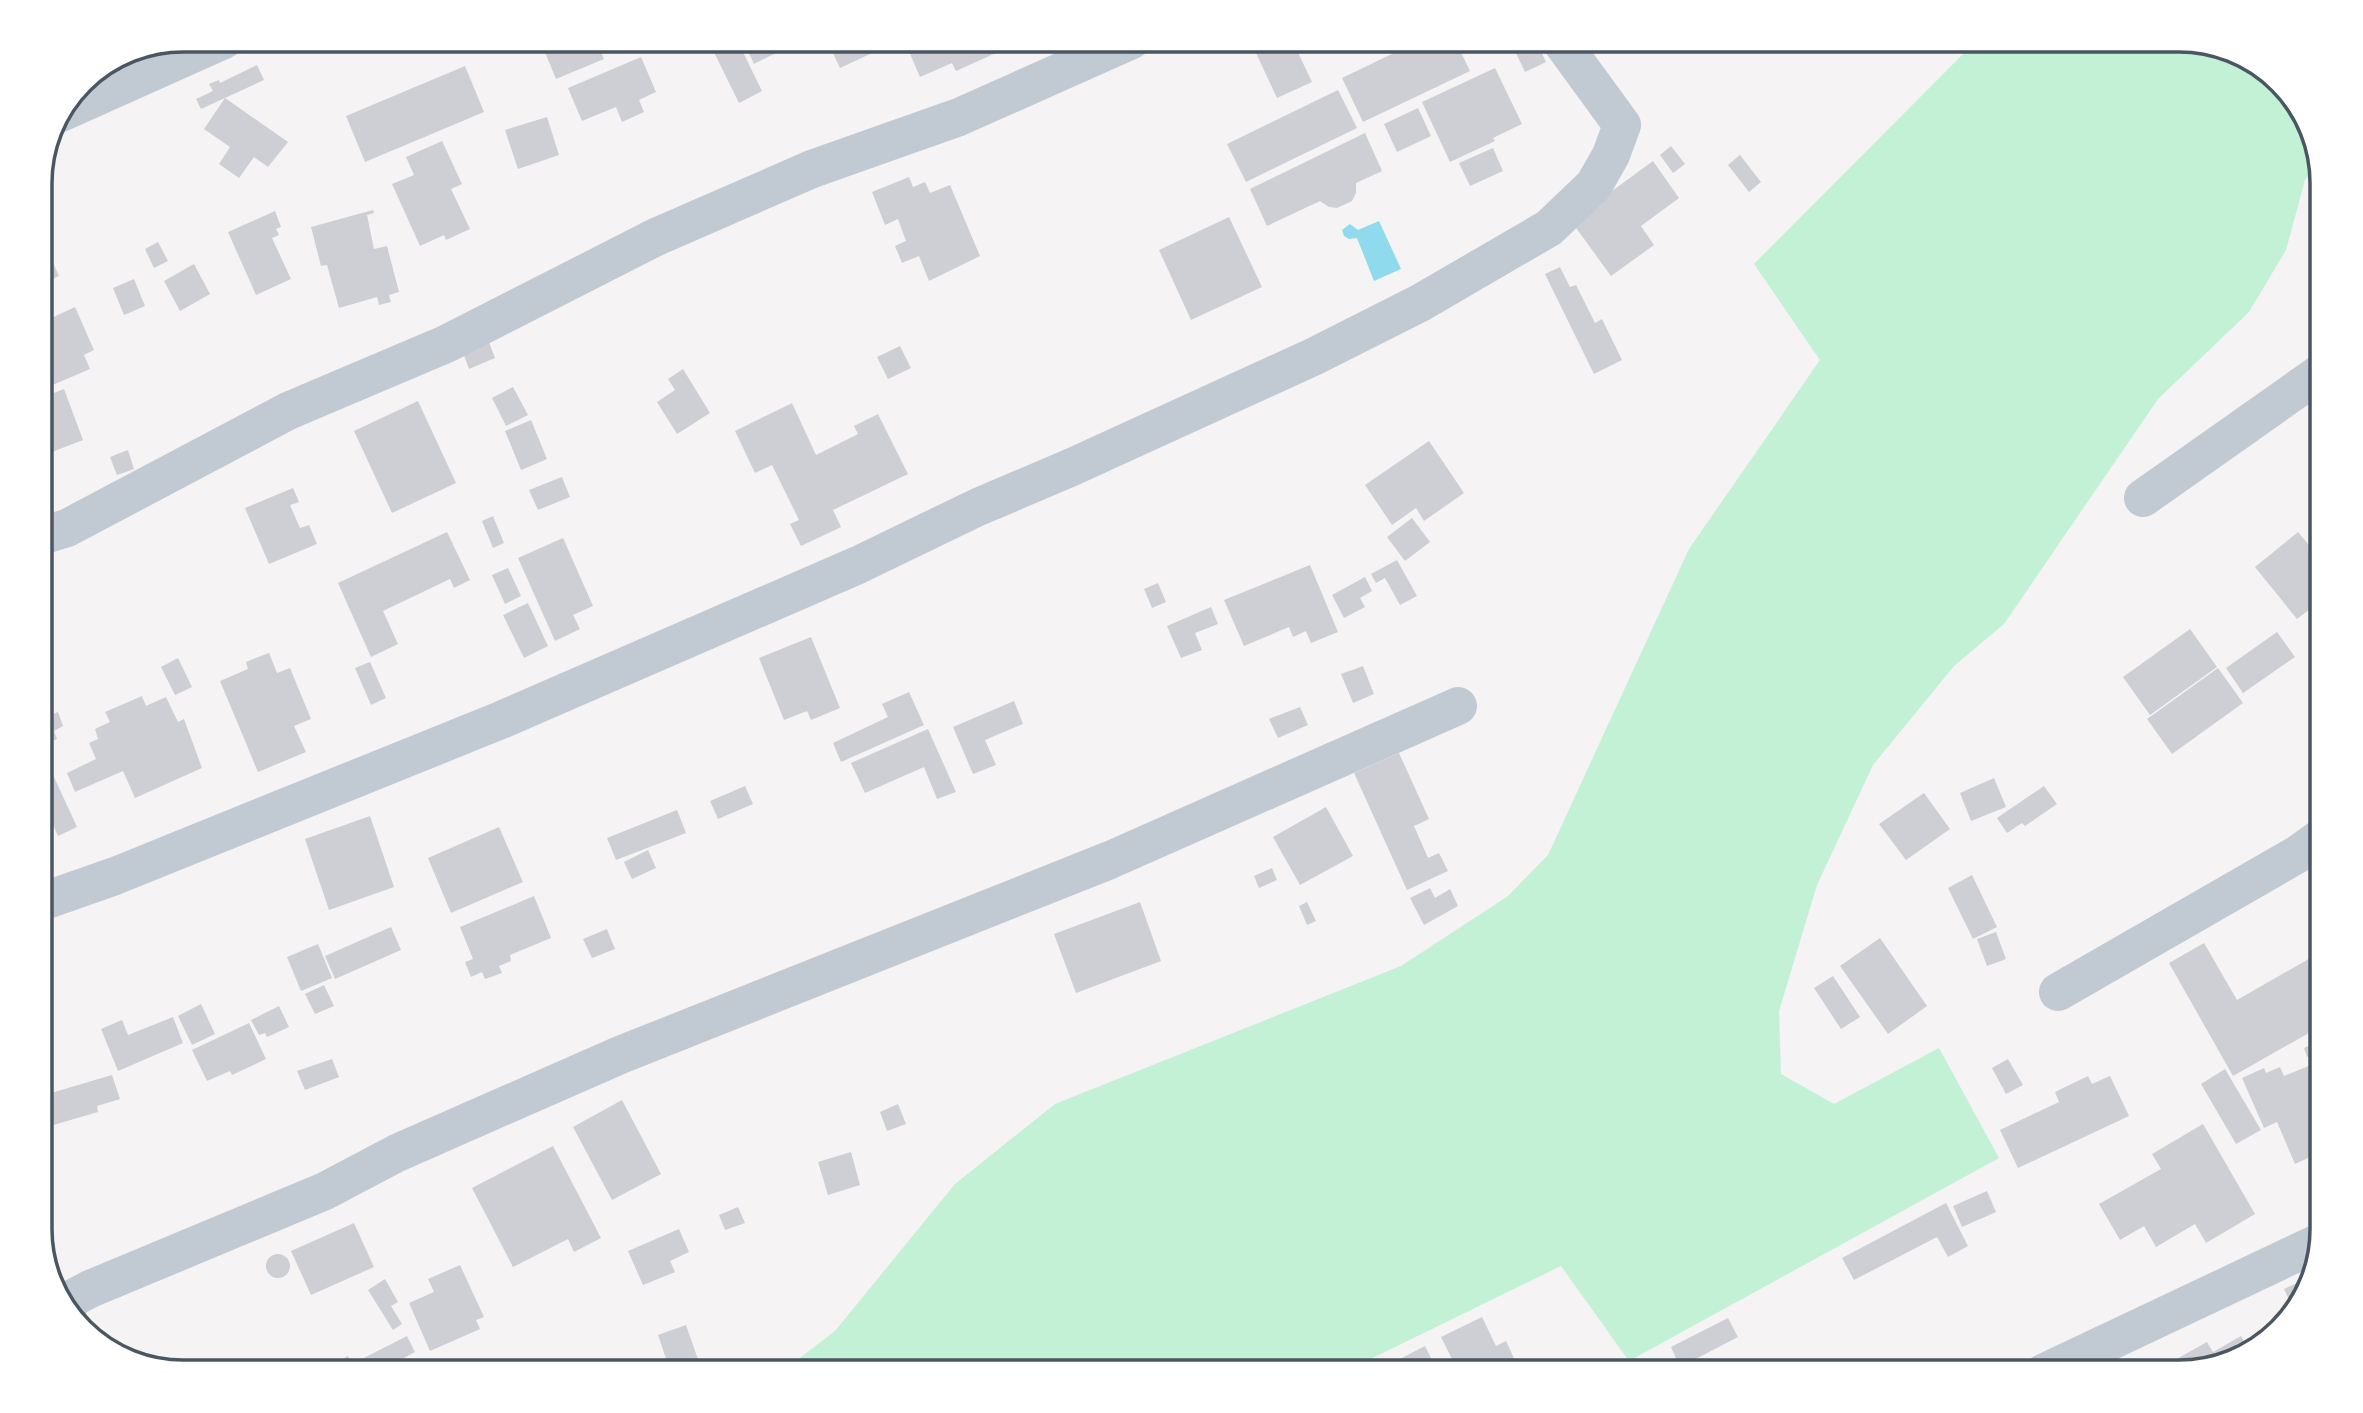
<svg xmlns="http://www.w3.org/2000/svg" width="2363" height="1413" viewBox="0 0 2363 1413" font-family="'PT Sans',sans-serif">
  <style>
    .green { fill: #c3f1d5 }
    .water { fill: #90daee }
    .building { fill: #cdcfd5 }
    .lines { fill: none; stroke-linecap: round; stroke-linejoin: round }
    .minor { stroke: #c1cad2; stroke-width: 38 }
    .rim { fill: none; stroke: #4a5661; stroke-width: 3.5 }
  </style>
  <rect width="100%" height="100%" fill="#f5f3f3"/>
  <path class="green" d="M 1977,40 L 2180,40 L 2252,60 L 2303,111 L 2319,162 L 2305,180 L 2286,250 L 2249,312 L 2158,399 L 2004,624 L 1954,666 L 1873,765 L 1817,885 L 1779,1011 L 1781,1074 L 1834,1104 L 1939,1048 L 1999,1158 L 1629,1361 L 1561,1266 L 1342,1373 L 780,1373 L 835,1331 L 955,1184 L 1055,1104 L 1401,966 L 1508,896 L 1548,855 L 1689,549 L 1820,360 L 1754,264 Z"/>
  <path class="water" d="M 1379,221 L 1401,269 L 1374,281 L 1357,238 L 1349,239 L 1344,236 L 1342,230 L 1350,224 L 1358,230 Z"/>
  <path class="building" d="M 554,40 L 596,40 L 604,59 L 556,79 L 542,45 Z
    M 708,40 L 737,40 L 762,91 L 739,103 Z
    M 743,40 L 773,40 L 778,52 L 754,64 Z
    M 827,40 L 879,40 L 883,48 L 840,68 Z
    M 904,40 L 1003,40 L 1007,48 L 956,71 L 952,63 L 920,77 Z
    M 1250,40 L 1292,40 L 1312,82 L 1277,98 Z
    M 1421,40 L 1425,49 L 1444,40 L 1455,40 L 1470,71 L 1363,122 L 1342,78 Z
    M 1536,41 L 1546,62 L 1525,72 L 1515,51 Z
    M 158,45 L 88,80 L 87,79 L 129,51 Z
    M 641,57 L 656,92 L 639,100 L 644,112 L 622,122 L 616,107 L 582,121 L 568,88 Z
    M 257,65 L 264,80 L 201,109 L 196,99 L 213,91 L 209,84 L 219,80 L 220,83 Z
    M 465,66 L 484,112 L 365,162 L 346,116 Z
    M 1495,68 L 1522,124 L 1493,138 L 1495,141 L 1450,162 L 1422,102 Z
    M 1338,90 L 1357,128 L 1246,182 L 1227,144 Z
    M 225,98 L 288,142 L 268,167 L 254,157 L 239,178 L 219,164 L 230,147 L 204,129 Z
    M 1418,108 L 1431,136 L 1397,152 L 1384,124 Z
    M 547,117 L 559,155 L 518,169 L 505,130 Z
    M 1365,133 L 1382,171 L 1356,183 L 1356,193 L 1352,201 L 1337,208 L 1329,207 L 1320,201 L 1267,226 L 1250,189 Z
    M 442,141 L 462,184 L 451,189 L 470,229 L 446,240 L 444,235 L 420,246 L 392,184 L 414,175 L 406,157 Z
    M 1671,146 L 1685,164 L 1673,173 L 1660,155 Z
    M 1493,148 L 1503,171 L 1470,186 L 1459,163 Z
    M 1740,155 L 1761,182 L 1749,192 L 1728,165 Z
    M 1653,161 L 1679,198 L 1641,226 L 1654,245 L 1611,276 L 1571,221 Z
    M 909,177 L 913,187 L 925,182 L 930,193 L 950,185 L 980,256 L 929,281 L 919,256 L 902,263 L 895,246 L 906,241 L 898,219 L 885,225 L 872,192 Z
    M 373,210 L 374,213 L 367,215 L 374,249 L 387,246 L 399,292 L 389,295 L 391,302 L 379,305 L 377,297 L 339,308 L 327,265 L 321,266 L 311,227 Z
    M 275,211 L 281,227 L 276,229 L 279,235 L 272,238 L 291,279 L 256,295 L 228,232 Z
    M 1229,217 L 1262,287 L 1191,320 L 1159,250 Z
    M 41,236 L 59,276 L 41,284 Z
    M 158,242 L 168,261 L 154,268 L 145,249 Z
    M 194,264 L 210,294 L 180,311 L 164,281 Z
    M 1560,267 L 1570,287 L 1576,285 L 1595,323 L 1602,319 L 1622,360 L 1594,374 L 1545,274 Z
    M 134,279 L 145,306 L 124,315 L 113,288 Z
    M 75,307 L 94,350 L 84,355 L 90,369 L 41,390 L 41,323 Z
    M 487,337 L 495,358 L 469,369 L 461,347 Z
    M 900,346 L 911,368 L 888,379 L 877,357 Z
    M 683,369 L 710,413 L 677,434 L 657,402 L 675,390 L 668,379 Z
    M 513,387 L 528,415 L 506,426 L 492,398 Z
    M 64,389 L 83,440 L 52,452 L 41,422 L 41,398 Z
    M 418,401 L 456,483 L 392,513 L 354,431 Z
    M 792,403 L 816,455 L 858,434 L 854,426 L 878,414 L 908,474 L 833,510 L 841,527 L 801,546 L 790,524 L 799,520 L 772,465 L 755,473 L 735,431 Z
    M 531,420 L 547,459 L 521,470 L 505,431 Z
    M 1429,441 L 1464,493 L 1424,521 L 1416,508 L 1392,525 L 1365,485 Z
    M 128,450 L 134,469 L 117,475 L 110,457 Z
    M 562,477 L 570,497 L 538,510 L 529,490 Z
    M 293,488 L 299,502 L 290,505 L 300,528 L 309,525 L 317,544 L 269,564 L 245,508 Z
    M 493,516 L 504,543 L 493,548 L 482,521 Z
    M 1412,518 L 1430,542 L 1405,561 L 1387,537 Z
    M 447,532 L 470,580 L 454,588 L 450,579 L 383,611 L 398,644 L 371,657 L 338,583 Z
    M 2298,532 L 2323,562 L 2323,599 L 2297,619 L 2255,567 Z
    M 563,538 L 593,606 L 573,615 L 580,629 L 555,641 L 518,558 Z
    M 1397,560 L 1417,596 L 1400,605 L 1385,578 L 1376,583 L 1371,574 Z
    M 1310,565 L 1338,632 L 1311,643 L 1306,631 L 1293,637 L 1289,627 L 1244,646 L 1224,600 Z
    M 508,568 L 521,596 L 505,604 L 492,575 Z
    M 1365,577 L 1372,591 L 1360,598 L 1365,607 L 1344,618 L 1332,595 Z
    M 1158,583 L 1166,602 L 1152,608 L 1144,589 Z
    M 528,603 L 548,646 L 524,658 L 503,615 Z
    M 1211,607 L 1218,624 L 1195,633 L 1202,650 L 1181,658 L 1167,626 Z
    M 2190,629 L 2217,667 L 2150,715 L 2123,677 Z
    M 2277,632 L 2295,657 L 2243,693 L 2226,668 Z
    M 811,637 L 840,708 L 811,720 L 807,711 L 784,720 L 759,658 Z
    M 269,653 L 277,673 L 290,668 L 311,719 L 294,726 L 306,752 L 258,772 L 220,681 L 248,669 L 246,662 Z
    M 178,658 L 192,687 L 175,695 L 161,667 Z
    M 370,662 L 386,698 L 371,705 L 355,668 Z
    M 1363,666 L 1374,694 L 1353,703 L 1341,674 Z
    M 2218,668 L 2243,703 L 2172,754 L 2147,719 Z
    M 909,692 L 924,725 L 841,762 L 833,743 L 888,717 L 882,704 Z
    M 142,696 L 146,706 L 166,697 L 178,722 L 184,719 L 202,768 L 135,798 L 123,771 L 75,792 L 67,773 L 96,759 L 89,743 L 98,739 L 95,729 L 110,722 L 105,712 Z
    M 1014,701 L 1023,724 L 985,740 L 996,765 L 973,774 L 953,727 Z
    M 1300,707 L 1308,725 L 1278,738 L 1269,719 Z
    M 58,712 L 63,726 L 54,731 L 57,739 L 43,745 L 41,738 L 41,719 Z
    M 928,729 L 956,792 L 937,799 L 924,767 L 865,793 L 851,763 Z
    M 1399,753 L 1429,819 L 1414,826 L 1428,858 L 1439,853 L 1448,871 L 1407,890 L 1354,773 Z
    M 48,764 L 77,827 L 58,836 L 41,797 L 41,768 Z
    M 1994,778 L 2006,807 L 1971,821 L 1960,793 Z
    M 745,786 L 753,804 L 718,819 L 710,801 Z
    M 2044,786 L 2057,804 L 2025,826 L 2022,823 L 2007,833 L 1997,818 Z
    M 1924,793 L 1950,829 L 1906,860 L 1879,824 Z
    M 1326,807 L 1353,856 L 1300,885 L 1273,837 Z
    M 677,810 L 686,833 L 616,860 L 607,838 Z
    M 370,816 L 394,887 L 329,910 L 305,839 Z
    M 499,827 L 523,882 L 451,913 L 428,858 Z
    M 648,850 L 656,868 L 632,879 L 624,862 Z
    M 1272,868 L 1277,880 L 1259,888 L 1254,876 Z
    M 1972,875 L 1997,927 L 1973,939 L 1948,888 Z
    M 1430,888 L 1435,898 L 1450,889 L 1458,906 L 1424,925 L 1410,898 Z
    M 534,896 L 551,938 L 510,955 L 511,961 L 499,966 L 502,973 L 485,979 L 482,972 L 471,977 L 465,962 L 473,959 L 460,927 Z
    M 1140,902 L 1161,961 L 1076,993 L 1054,934 Z
    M 1307,902 L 1316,921 L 1307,925 L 1299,906 Z
    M 391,927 L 401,950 L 335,979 L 325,956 Z
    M 607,929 L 615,949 L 592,958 L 583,939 Z
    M 1996,932 L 2006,959 L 1987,966 L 1977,939 Z
    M 1880,938 L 1927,1006 L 1888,1034 L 1840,966 Z
    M 2204,943 L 2237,1000 L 2319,953 L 2323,960 L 2323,1025 L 2233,1076 L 2169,963 Z
    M 318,944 L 332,978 L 301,991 L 287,957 Z
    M 1833,976 L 1860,1017 L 1841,1029 L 1814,988 Z
    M 324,985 L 334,1006 L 315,1014 L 305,994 Z
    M 201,1004 L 215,1034 L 192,1045 L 178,1016 Z
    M 279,1006 L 289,1027 L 267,1037 L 265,1033 L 259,1035 L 251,1020 Z
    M 173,1017 L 183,1043 L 118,1071 L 101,1029 L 122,1020 L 128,1035 Z
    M 249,1023 L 266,1059 L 232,1075 L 230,1071 L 207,1081 L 192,1050 Z
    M 2323,1032 L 2323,1051 L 2307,1057 L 2304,1048 L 2313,1044 L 2310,1037 Z
    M 332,1059 L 339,1077 L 305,1090 L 297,1071 Z
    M 2008,1059 L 2023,1085 L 2006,1094 L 1992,1068 Z
    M 2311,1065 L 2323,1088 L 2323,1151 L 2295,1164 L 2277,1122 L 2264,1128 L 2242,1078 L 2264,1068 L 2266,1073 L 2280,1067 L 2284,1076 Z
    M 2225,1069 L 2261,1130 L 2236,1144 L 2201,1084 Z
    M 112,1075 L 120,1099 L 97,1106 L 98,1112 L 43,1128 L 48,1144 L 41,1146 L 41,1096 Z
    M 2088,1076 L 2092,1084 L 2110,1076 L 2129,1116 L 2018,1168 L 2000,1130 L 2059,1102 L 2055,1092 Z
    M 622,1100 L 661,1174 L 612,1200 L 573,1127 Z
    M 898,1104 L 906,1124 L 887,1131 L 880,1112 Z
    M 2203,1124 L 2255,1214 L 2206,1243 L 2195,1224 L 2156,1247 L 2144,1226 L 2120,1240 L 2099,1204 L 2161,1169 L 2152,1154 Z
    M 553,1146 L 601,1238 L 574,1252 L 568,1239 L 513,1267 L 472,1188 Z
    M 851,1152 L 860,1185 L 828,1195 L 818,1162 Z
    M 1987,1191 L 1996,1212 L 1962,1227 L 1953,1206 Z
    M 1946,1203 L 1968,1246 L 1948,1257 L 1937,1237 L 1854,1280 L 1842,1258 Z
    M 738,1207 L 745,1223 L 725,1230 L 719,1215 Z
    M 354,1223 L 374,1267 L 311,1295 L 291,1251 Z
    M 679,1229 L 689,1252 L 670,1261 L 675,1272 L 643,1285 L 628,1251 Z
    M266 1266a12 12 0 1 1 24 0a12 12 0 1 1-24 0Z
    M 460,1265 L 484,1317 L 476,1320 L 480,1329 L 430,1351 L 409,1303 L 434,1292 L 428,1279 Z
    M 2310,1277 L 2303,1302 L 2294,1311 L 2284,1289 Z
    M 385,1279 L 398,1302 L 391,1306 L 402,1324 L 393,1330 L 368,1290 Z
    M 1482,1317 L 1496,1346 L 1506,1341 L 1518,1367 L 1505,1373 L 1459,1373 L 1441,1337 Z
    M 1728,1318 L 1738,1337 L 1680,1367 L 1671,1347 Z
    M 686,1325 L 700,1365 L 671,1373 L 658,1335 Z
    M 407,1336 L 415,1352 L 376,1373 L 335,1373 L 331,1365 L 348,1356 L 352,1364 Z
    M 2241,1336 L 2251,1354 L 2180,1373 L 2170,1373 L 2166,1365 L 2207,1342 L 2213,1352 Z
    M 1425,1346 L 1433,1362 L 1412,1373 L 1395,1373 L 1390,1364 Z"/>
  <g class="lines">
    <path class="minor" d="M 61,113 L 224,40
      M 2143,498 L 2323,371
      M 41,536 L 67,528 L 288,411 L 446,344 L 656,237 L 812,169 L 959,117 L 1132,40
      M 41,902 L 115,876 L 501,720 L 858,565 L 978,507 L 1072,467 L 1313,357 L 1420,303 L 1549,228 L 1594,185 L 1611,155 L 1622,125 L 1560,40
      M 2058,992 L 2298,854 L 2323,836
      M 67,1309 L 73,1298 L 90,1289 L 325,1191 L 397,1153 L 620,1055 L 1110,860 L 1458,706
      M 2043,1373 L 2320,1242"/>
  </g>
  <path d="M0 0H2363V1413H0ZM183 52H2179A131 131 0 0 1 2310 183V1229A131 131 0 0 1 2179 1360H183A131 131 0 0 1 52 1229V183A131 131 0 0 1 183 52Z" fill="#fff" fill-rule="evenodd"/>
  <path class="rim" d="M183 52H2179A131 131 0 0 1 2310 183V1229A131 131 0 0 1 2179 1360H183A131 131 0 0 1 52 1229V183A131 131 0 0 1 183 52Z"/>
</svg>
